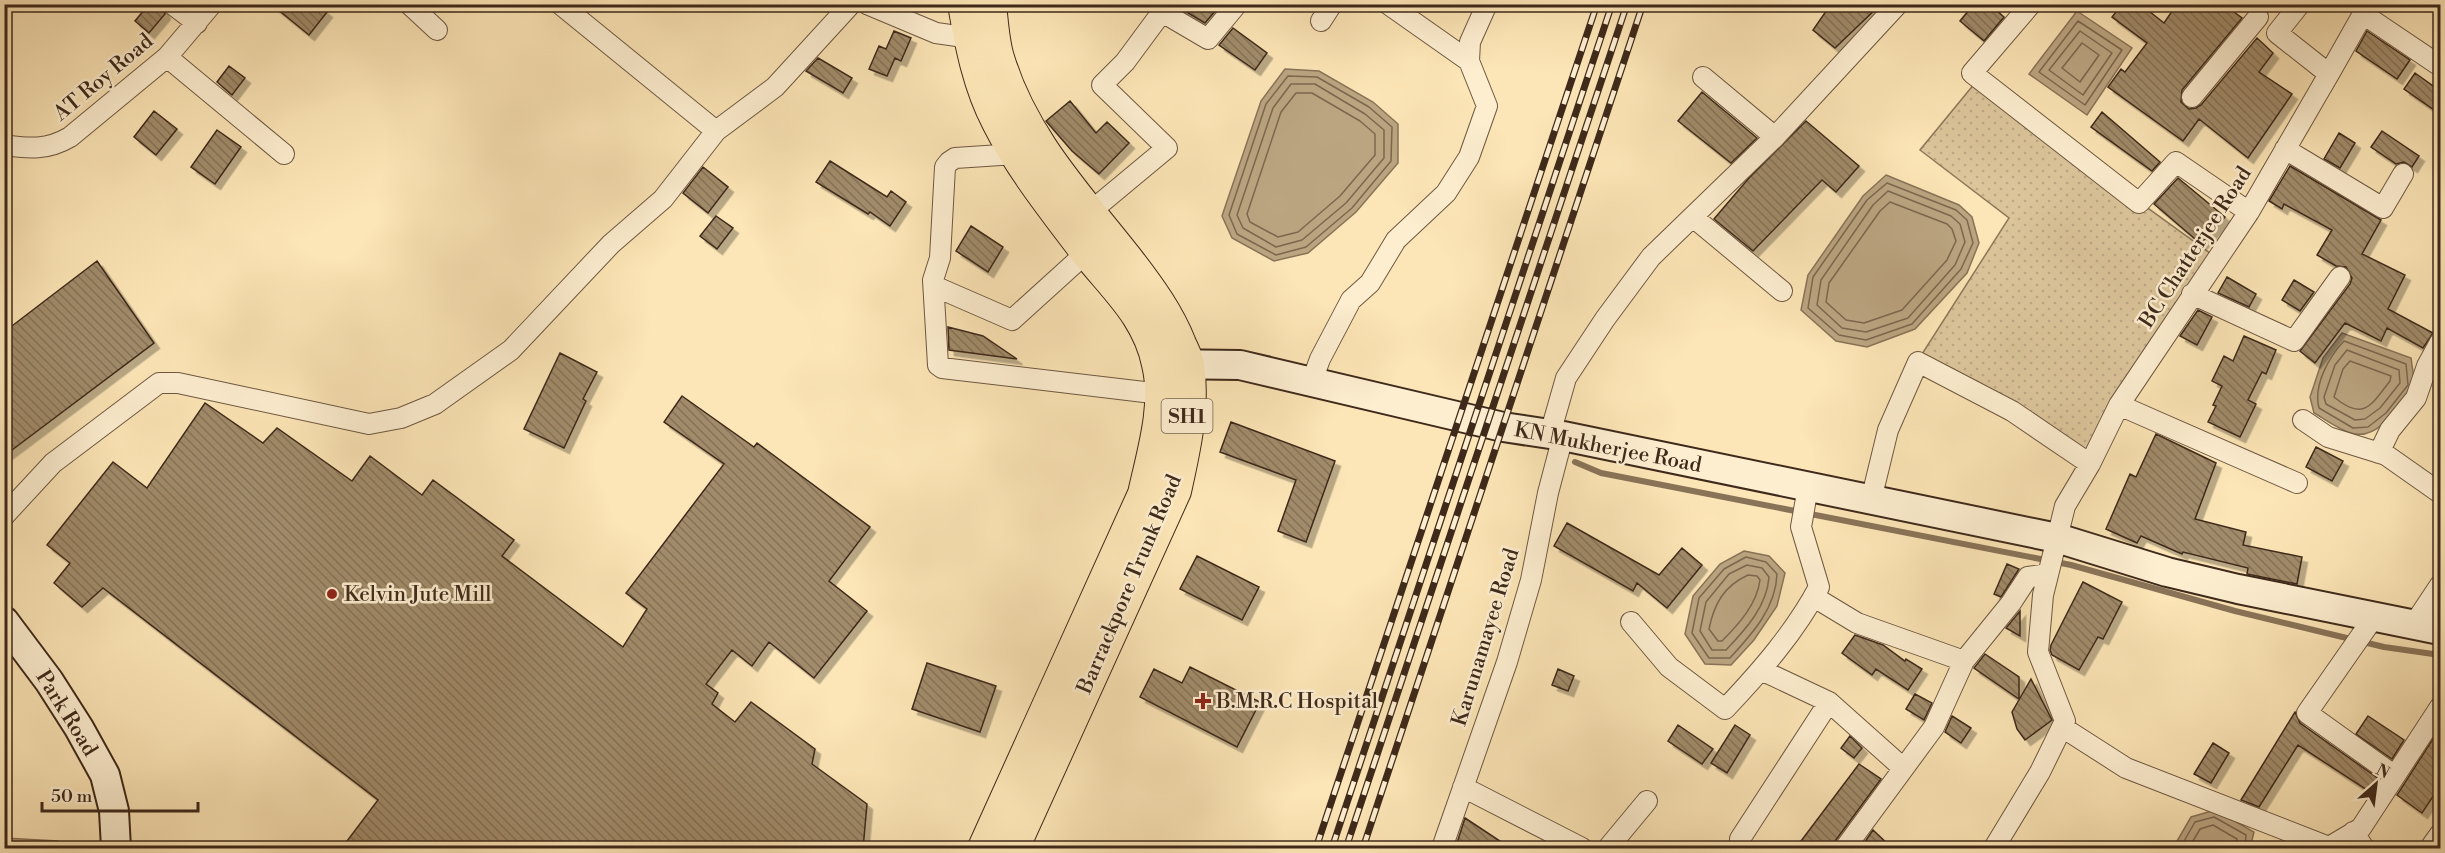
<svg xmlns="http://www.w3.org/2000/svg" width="2445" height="853" viewBox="0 0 2445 853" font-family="'Libre Bodoni',serif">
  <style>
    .green { fill: url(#green-dots); stroke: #8d775a; stroke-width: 1.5 }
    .water { fill: #bba581; stroke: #897358; stroke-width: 1.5 }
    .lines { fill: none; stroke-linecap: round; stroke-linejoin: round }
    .shore { stroke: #7c674e; stroke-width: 1.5 }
    .stream { stroke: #897358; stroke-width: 6 }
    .building { fill: url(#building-back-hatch); stroke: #3e291a; stroke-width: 1.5; filter: url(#shadow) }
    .street-casing { stroke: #6e5841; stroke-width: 22 }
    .secondary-casing { stroke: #3e291a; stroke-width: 32 }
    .primary-casing { stroke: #3e291a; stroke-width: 34 }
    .street { stroke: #fdeed0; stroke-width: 20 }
    .secondary { stroke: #fdeed0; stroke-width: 28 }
    .primary { stroke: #fce5b6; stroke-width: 32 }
    .rail-casing { stroke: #3e291a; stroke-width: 7 }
    .rail { stroke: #fdeed0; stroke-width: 4.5; stroke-dasharray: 14; stroke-linecap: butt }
    .poi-dot { fill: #8f2418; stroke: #fdeed0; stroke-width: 2 }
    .labels { text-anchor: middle; stroke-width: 5; stroke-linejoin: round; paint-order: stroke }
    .shield { fill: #fdeed0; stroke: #776451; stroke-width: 1.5 }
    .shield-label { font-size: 20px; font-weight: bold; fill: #3e291a }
    .street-label { font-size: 21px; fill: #3e291a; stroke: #fdeed0 }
    .poi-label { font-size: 21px; fill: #3e291a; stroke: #fdeed0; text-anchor: start }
  </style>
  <defs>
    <pattern id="green-dots" width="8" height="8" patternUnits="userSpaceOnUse" patternTransform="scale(1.5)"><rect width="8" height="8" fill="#dcc59b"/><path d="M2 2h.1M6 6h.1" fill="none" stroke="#bea985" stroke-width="1.8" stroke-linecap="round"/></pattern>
    <pattern id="building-back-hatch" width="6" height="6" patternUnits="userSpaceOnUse" patternTransform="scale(1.5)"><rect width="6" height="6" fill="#a18b6b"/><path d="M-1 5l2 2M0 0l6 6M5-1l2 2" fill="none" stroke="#857257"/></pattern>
    <filter id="shadow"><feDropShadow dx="5.5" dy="5.5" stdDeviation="0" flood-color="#0004"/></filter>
  </defs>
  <rect width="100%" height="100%" fill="#fce5b6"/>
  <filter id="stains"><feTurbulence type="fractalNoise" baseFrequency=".00333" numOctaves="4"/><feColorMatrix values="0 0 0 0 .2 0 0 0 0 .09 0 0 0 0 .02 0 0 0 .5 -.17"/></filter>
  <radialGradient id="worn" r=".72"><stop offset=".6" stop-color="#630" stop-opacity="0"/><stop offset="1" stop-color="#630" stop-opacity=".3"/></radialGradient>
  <path class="green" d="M 1975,83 L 2214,256 L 2088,456 L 1922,354 L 2009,218 L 1920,150 Z"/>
  <path class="water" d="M 2077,11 L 2132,48 L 2087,115 L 2029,74 Z
    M 1285,69 L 1319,71 L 1373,102 L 1398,124 L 1398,163 L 1356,212 L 1308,253 L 1274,261 L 1232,238 L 1222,216 L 1261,101 Z
    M 1886,175 L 1959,205 L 1972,217 L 1979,243 L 1967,273 L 1915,329 L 1867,347 L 1836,341 L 1801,310 L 1808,275 L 1863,196 Z
    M 2342,333 L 2411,358 L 2415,386 C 2401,404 2378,442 2351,433 C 2338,429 2325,419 2314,413 L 2310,397 L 2323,358 Z
    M 1744,551 L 1769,556 L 1785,573 L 1777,606 L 1754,640 L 1731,665 L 1705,664 L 1685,634 L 1693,596 L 1720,564 Z
    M 2215,810 L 2254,832 L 2250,848 L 2173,848 L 2191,817 Z
    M 4,838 L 58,841 L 62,848 L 5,848 Z"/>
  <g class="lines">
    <path class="shore" d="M 2078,21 L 2122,50 L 2085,105 L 2039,72 Z
      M 2080,31 L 2112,53 L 2083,95 L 2049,70 Z
      M 2082,43 L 2099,55 L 2080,82 L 2062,68 Z
      M 1288,76 L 1317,77 L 1369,107 L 1392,127 L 1391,161 L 1352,208 L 1306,247 L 1276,255 L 1237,234 L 1229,215 L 1266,104 Z
      M 1291,84 L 1315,84 L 1365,114 L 1384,130 L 1384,158 L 1346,203 L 1302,240 L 1276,247 L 1243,228 L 1237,215 L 1273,108 Z
      M 1296,93 L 1312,93 L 1360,121 L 1375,134 L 1375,155 L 1340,196 L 1298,232 L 1278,237 L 1250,222 L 1247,214 L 1281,112 Z
      M 1887,183 L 1956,210 L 1967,220 L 1973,243 L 1961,269 L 1912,324 L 1866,340 L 1839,335 L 1808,308 L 1813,277 L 1867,200 Z
      M 1888,191 L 1951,216 L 1960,224 L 1965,242 L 1955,265 L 1908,318 L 1866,332 L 1842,328 L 1817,305 L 1821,280 L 1873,205 Z
      M 1890,202 L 1947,224 L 1952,229 L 1956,241 L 1947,260 L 1902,310 L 1864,323 L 1846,320 L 1826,302 L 1829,283 L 1880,211 Z
      M 2344,341 L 2406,364 L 2408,385 L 2386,413 L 2368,427 L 2353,428 L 2319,408 C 2313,385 2329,357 2344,341 Z
      M 2347,350 L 2399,370 L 2400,383 L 2380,408 L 2365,419 L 2355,420 L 2326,404 L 2324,397 L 2335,365 Z
      M 2350,361 L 2391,376 L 2390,381 C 2371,405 2364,422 2334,397 L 2343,369 Z
      M 1746,557 L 1766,562 L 1777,574 C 1776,608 1752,634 1730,658 L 1709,658 L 1692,633 L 1699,598 L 1724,569 Z
      M 1747,565 L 1762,568 L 1769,577 C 1767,606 1746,629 1726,650 L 1712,650 L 1700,631 L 1706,602 L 1729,574 Z
      M 1748,575 L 1757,576 L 1760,580 C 1757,604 1739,624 1722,641 L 1718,641 L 1709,629 C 1714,604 1724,586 1748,575 Z
      M 2180,848 L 2195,822 L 2214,817 L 2246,835 L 2245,848
      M 2189,848 L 2200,829 L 2213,825 L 2237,839 L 2237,848"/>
    <path class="stream" d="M 1575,462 L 1601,473 L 2071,565 L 2235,611 L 2384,647 L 2440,655"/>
  </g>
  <path class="building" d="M 149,4 L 160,4 L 165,14 L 149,33 L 135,21 Z
    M 271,4 L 317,4 L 327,12 L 309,35 Z
    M 1173,4 L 1221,4 L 1205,23 Z
    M 1831,4 L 1881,4 L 1835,48 L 1813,30 Z
    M 1974,4 L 1989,4 L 2004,17 L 1984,41 L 1960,21 Z
    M 2122,4 L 2140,4 L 2164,23 L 2177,4 L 2223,4 L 2242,18 L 2182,90 L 2181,102 L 2189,109 L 2196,108 L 2201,105 L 2257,38 L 2273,53 L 2259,72 L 2292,94 L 2248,158 L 2199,119 L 2183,141 L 2108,87 L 2121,69 L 2125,72 L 2147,43 L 2112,17 Z
    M 1233,28 L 1267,53 L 1255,70 L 1219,45 Z
    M 894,31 L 911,38 L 901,61 L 895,58 L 887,76 L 869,69 L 879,46 L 886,49 Z
    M 2367,31 L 2410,60 L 2397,79 L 2356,51 Z
    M 818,58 L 852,78 L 843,93 L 806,71 Z
    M 229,66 L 245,78 L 232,95 L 217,82 Z
    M 2415,73 L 2440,91 L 2440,114 L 2404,89 Z
    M 1702,92 L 1757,138 L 1731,163 L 1678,121 Z
    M 1070,101 L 1096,133 L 1107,122 L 1129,143 L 1099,174 L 1072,151 L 1046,121 Z
    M 154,111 L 177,129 L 156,155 L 134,137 Z
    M 2102,112 L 2160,162 L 2152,171 L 2091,127 Z
    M 1806,121 L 1859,166 L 1836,192 L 1822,180 L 1753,251 L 1714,219 L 1749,178 Z
    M 217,130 L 241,147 L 215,184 L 191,167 Z
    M 2382,131 L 2419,156 L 2412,167 L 2404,162 L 2396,164 L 2371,147 Z
    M 2339,133 L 2355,143 L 2340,168 L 2324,159 Z
    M 830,161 L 887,197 L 891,191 L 906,202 L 890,226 L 870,212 L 868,214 L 816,182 Z
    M 2290,166 L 2381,220 L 2362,254 L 2405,275 L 2388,309 L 2433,333 L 2423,348 L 2387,328 L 2381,341 L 2345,323 L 2315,363 L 2300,351 L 2350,284 L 2352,278 L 2346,267 L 2336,266 L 2317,255 L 2332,230 L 2284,204 L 2282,209 L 2269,201 Z
    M 703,167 L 728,187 L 708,213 L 683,193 Z
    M 2178,178 L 2225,217 L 2201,244 L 2154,204 Z
    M 716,216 L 733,228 L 717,249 L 700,236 Z
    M 971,226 L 1003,247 L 988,272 L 956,251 Z
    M 97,261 L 154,343 L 4,456 L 4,332 Z
    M 2227,277 L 2256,294 L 2249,307 L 2218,293 Z
    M 2294,280 L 2314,292 L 2300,311 L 2282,300 Z
    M 2198,310 L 2212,317 L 2197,345 L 2180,336 Z
    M 948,327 L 983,336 L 1017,359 L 949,350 Z
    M 2244,336 L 2276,350 L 2266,374 L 2262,372 L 2248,400 L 2256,404 L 2240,437 L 2208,422 L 2216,406 L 2213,405 L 2222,386 L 2212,381 L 2224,356 L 2233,361 Z
    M 560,353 L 597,372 L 583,399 L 586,401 L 564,448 L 524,429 Z
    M 682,396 L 754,447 L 757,443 L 870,527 L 829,581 L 867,611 L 814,678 L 769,642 L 752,666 L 732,650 L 706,684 L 718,693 L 712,704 L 735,722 L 751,702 L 815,749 L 812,764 L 867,804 L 863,849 L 341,849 L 378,800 L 103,588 L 82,607 L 54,583 L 70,563 L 47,545 L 113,462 L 147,488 L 205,403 L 263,443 L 277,428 L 352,481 L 370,456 L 422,495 L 433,480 L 514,540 L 502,556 L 623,647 L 647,609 L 626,593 L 724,464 L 664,422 Z
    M 1231,422 L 1335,461 L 1306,542 L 1278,531 L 1296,480 L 1220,452 Z
    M 2156,434 L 2216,463 L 2195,519 L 2246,532 L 2243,545 L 2302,557 L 2297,584 L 2247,574 L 2248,568 L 2183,552 L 2182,554 L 2141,536 L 2137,543 L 2106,529 L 2130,474 L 2136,477 Z
    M 2316,447 L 2343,461 L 2332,481 L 2306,467 Z
    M 1567,523 L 1659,575 L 1682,548 L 1702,565 L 1667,608 L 1637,583 L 1633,591 L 1554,546 Z
    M 1197,556 L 1259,587 L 1242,620 L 1180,589 Z
    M 2007,564 L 2019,569 L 2001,597 L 1994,594 Z
    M 2083,582 L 2122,602 L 2103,639 L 2098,637 L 2079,670 L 2052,655 L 2050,650 L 2051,645 Z
    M 2020,611 L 2020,636 L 2006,628 Z
    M 1855,635 L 1883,645 L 1905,661 L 1906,659 L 1922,669 L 1908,690 L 1876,669 L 1872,675 L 1842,653 Z
    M 1985,654 L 2019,677 L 2019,699 L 1974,668 Z
    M 927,663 L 996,686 L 980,732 L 912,709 Z
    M 1190,667 L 1260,702 L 1237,747 L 1140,697 L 1154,669 L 1182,683 Z
    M 1558,669 L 1574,676 L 1568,691 L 1552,685 Z
    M 2031,679 L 2052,720 L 2025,740 L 2017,729 L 2012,712 Z
    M 1915,694 L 1932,703 L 1924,720 L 1906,709 Z
    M 2295,712 L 2300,723 L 2379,779 L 2370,792 L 2298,745 L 2259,807 L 2241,800 Z
    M 1952,716 L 1971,728 L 1961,743 L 1945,732 Z
    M 2368,716 L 2404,740 L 2392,759 L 2356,734 Z
    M 1678,725 L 1713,749 L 1702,764 L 1668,741 Z
    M 1735,725 L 1750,735 L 1727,773 L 1711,763 Z
    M 2440,728 L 2440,786 L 2422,813 L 2397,795 Z
    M 1850,736 L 1862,748 L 1854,758 L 1841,748 Z
    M 2213,743 L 2229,753 L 2211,783 L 2194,774 Z
    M 1859,764 L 1881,779 L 1835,841 L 1833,849 L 1795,849 Z
    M 1465,818 L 1512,849 L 1455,849 Z
    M 1873,830 L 1893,849 L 1860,849 Z"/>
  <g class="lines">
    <defs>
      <path id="street" d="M 172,4 L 197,23
        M 409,4 L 437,30
        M 560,4 L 716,131
        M 867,4 L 936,33 L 957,36 L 971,42
        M 1388,4 L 1469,61
        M 2031,4 L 1972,73 L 2139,203 L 2176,162 L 2249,212
        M 1321,21 L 1332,4
        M 167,57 L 284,154
        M 2329,74 L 2363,14 L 2440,66
        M 1703,77 L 1775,137
        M 2192,97 L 2258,17
        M 4,145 C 29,149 48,150 70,137 L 167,57 L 212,4
        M 2285,149 L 2383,208 L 2403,174
        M 1016,154 L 955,158 L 949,162 L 945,167 L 940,258 L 933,280 L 938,365 L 942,368 L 1161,394
        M 1090,212 L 1167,148 L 1102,85 L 1125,62 L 1162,12 L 1208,39 L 1237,4
        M 1693,217 L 1782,291
        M 934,286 L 1012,320 L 1087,252
        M 2192,294 L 2294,341 L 2340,277
        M 1312,381 L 1320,359 L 1351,300 L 1370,283 L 1396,240 L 1446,193 L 1469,157 L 1487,106 L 1469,61 L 1470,42 L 1487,4
        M 2119,405 L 2297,483
        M 2303,420 L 2328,437 L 2386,455 L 2440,493
        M 1550,434 L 1566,378 L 1605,319 L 1651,257 L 1775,137 L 1898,4
        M 2379,453 L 2390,430 L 2416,398 L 2427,366 L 2440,342
        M 1871,500 L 1888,430 L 1918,362 L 2012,411 L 2090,464
        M 4,516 L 53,463 L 159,383 L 178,383 L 369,424 L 401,418 L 435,404 L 511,350 L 611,244 L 663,199 L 716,131 L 775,87 L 851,4
        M 1814,597 L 1857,623 L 1964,661
        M 2374,617 L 2307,713 L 2395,776
        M 1631,622 L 1669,667 L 1725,709 C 1761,671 1795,632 1819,587 L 1801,527 L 1808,487
        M 2414,624 L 2440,585
        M 1761,670 L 1829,702 L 1903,768
        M 2062,727 L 2126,768 L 2329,847 L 2361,828 L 2440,707
        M 1463,787 L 1582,848
        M 2353,832 L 2364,848
        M 1740,839 L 1829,702
        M 1442,848 L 1507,662 L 1531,580 L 1548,493 L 1563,436
        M 1608,848 L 1647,801
        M 1845,848 L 1934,727 L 1964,661 L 2011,603 L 2028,577 L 2048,574
        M 1994,848 L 2040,772 L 2065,721 L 2038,652 L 2043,595 L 2065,506 L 2090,464 L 2119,405 L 2249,212 L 2329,74 L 2277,33 L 2300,4
        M 2430,848 L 2440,834"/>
      <path id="secondary" d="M 1164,364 L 1240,365 L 1503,427 L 1563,436 L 2057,538 L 2167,572 L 2238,589 L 2440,630
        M 4,621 L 49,681 L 79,728 L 105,775 L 114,811 L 116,848"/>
      <path id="primary" d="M 964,4 C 971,45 979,86 998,122 C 1021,168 1055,210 1085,250 C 1114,287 1148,315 1158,364 C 1168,406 1153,453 1144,494 L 984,848
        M 990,4 C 992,22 993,42 998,58 C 1022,139 1080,199 1130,263 C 1150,289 1168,314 1180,344 C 1183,351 1187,358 1188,365 C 1194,407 1184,451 1175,491 L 1013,848"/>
    </defs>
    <use href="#street" class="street-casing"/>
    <use href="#secondary" class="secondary-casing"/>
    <use href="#primary" class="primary-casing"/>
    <use href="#street" class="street"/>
    <use href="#secondary" class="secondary"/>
    <use href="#primary" class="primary"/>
    <defs>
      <path id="rail" d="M 1316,848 L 1597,4
        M 1332,848 L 1612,4
        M 1346,848 L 1627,4
        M 1363,848 L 1643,4"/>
    </defs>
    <use href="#rail" class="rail-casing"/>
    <use href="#rail" class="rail"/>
  </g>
  <g class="poi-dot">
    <circle cx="332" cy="594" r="6"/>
    <path d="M1200 692h6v6h6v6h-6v6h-6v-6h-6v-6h6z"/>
  </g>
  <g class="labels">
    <rect class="shield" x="1161.5" y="399" width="51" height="34" rx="4.5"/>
    <g class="shield-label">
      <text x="1187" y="423">SH1</text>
    </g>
    <g class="street-label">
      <text transform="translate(103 77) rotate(-40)" y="7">AT Roy Road</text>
      <text transform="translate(2195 247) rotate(-57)" y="7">BC Chatterjee Road</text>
      <text transform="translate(1608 447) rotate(11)" y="7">KN Mukherjee Road</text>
      <text transform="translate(1129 584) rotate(-67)" y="7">Barrackpore Trunk Road</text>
      <text transform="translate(1485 637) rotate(-73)" y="7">Karunamayee Road</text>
      <text transform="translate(67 713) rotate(58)" y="7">Park Road</text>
    </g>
    <g class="poi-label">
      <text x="344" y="601">Kelvin Jute Mill</text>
      <text x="1216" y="708">B.M.R.C Hospital</text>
    </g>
  </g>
  <rect width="2445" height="853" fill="none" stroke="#fce5b6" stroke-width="24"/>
  <rect x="6" y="6" width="2433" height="841" fill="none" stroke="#3e291a" stroke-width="3"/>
  <rect x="12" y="12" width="2421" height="829" fill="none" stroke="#3e291a" stroke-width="1.5"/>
  <g transform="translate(2376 784) rotate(28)" stroke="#fdeed0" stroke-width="4.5" paint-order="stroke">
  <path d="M0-4.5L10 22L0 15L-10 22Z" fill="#3e291a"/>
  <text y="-9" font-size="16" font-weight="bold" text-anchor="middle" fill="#3e291a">N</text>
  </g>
  <path d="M42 802v9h156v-9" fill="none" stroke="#3e291a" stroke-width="3"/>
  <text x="51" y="802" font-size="18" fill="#3e291a" stroke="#fdeed0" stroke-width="4.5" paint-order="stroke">50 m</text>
  <rect width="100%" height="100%" filter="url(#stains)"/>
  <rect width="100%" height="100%" fill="url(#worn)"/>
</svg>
